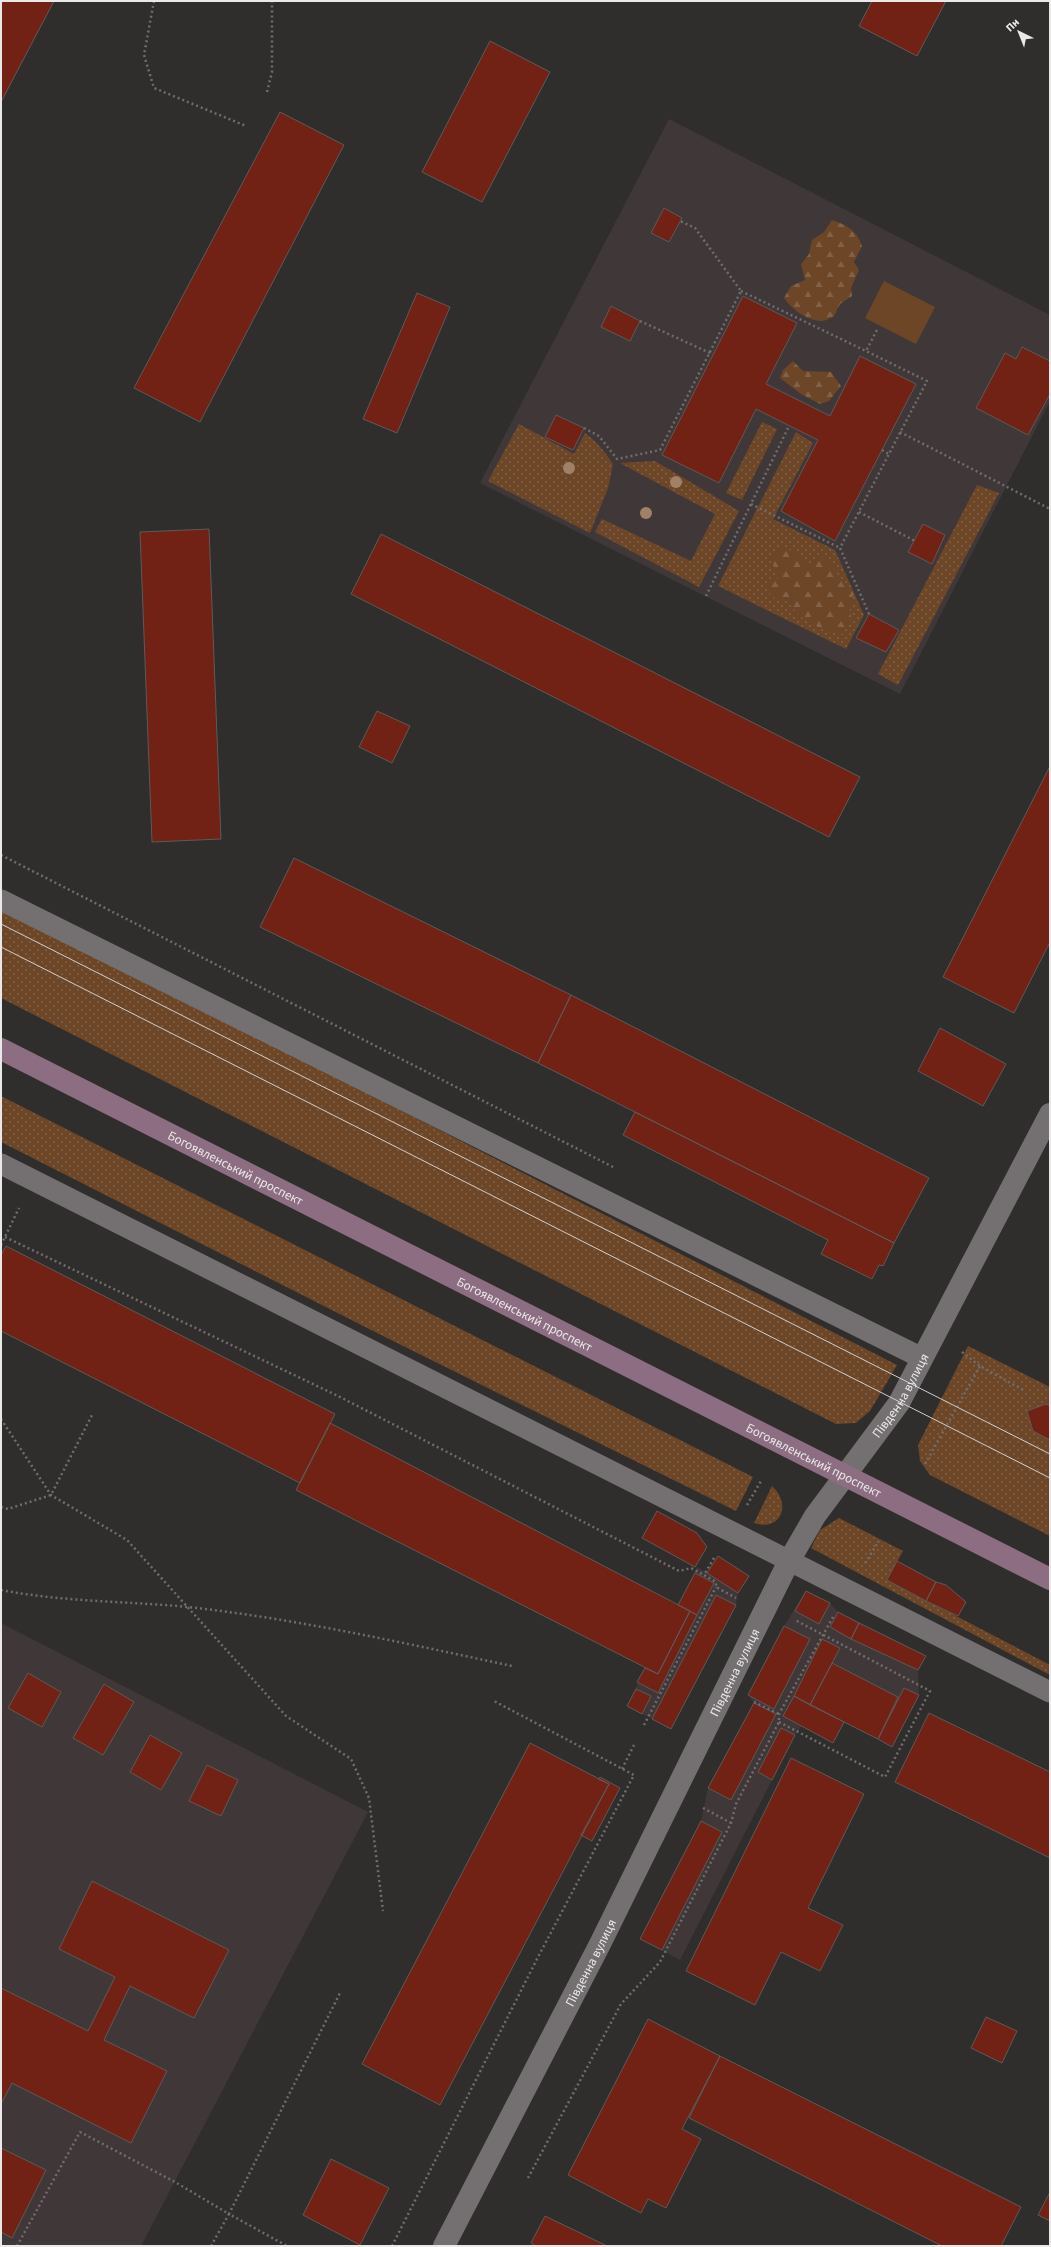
<svg xmlns="http://www.w3.org/2000/svg" width="1051" height="2247" viewBox="0 0 1051 2247" font-family="'Source Sans 3',sans-serif">
  <style>
    .built { fill: #403738 }
    .grass { fill: url(#grass-dots) }
    .forest { fill: url(#forest-firs) }
    .pitch { fill: #6d4628 }
    .building { fill: #722214; stroke: #5d5a59 }
    .lines { fill: none; stroke-linecap: round; stroke-linejoin: round }
    .path { stroke: #6f6d6d; stroke-width: 2.5; stroke-dasharray: 2 3; stroke-linecap: butt }
    .lane { stroke: #747071; stroke-width: 21 }
    .street { stroke: #747071; stroke-width: 22 }
    .secondary { stroke: #8c6d81; stroke-width: 22 }
    .tram { stroke: #d0cece; stroke-width: 1 }
    .tree { fill: #a18068 }
    .labels { text-anchor: middle; stroke-width: 4; stroke-linejoin: round; paint-order: stroke }
    .street-label { font-size: 13px; fill: #eae8e8; stroke: #302d2d }
  </style>
  <defs>
    <pattern id="grass-dots" width="8" height="8" patternUnits="userSpaceOnUse"><rect width="8" height="8" fill="#6d4628"/><path d="M2 2h.1M6 6h.1" fill="none" stroke="#826147" stroke-width="1.8" stroke-linecap="round"/></pattern>
    <pattern id="forest-firs" width="22" height="20" patternUnits="userSpaceOnUse"><rect width="22" height="20" fill="#6d4628"/><path d="M5 1l3.5 6h-7zM16 11l3.5 6h-7z" fill="#826147"/></pattern>
  </defs>
  <rect width="100%" height="100%" fill="#302d2d"/>
  <path class="built" d="M 669,119 L 1050,315 L 1050,401 L 900,694 L 480,483 Z
    M 718,1556 L 749,1576 L 738,1593 L 736,1605 L 671,1729 L 627,1706 L 645,1668 L 657,1674 L 690,1611 L 678,1605 L 697,1567 L 707,1573 Z
    M 806,1591 L 830,1603 L 838,1612 L 926,1656 L 918,1670 L 919,1695 L 892,1747 L 844,1722 L 802,1726 L 795,1735 L 680,1960 L 640,1939 L 701,1821 L 708,1788 L 754,1703 L 748,1695 L 784,1626 Z
    M 1,1623 L 368,1812 L 141,2246 L 1,2246 Z"/>
  <path class="grass" d="M 762,422 L 777,429 L 742,500 L 726,493 Z
    M 519,424 L 574,454 L 585,433 C 597,442 605,452 613,464 L 608,488 L 590,533 L 488,481 Z
    M 796,432 L 813,443 L 773,519 L 835,550 L 864,615 L 846,649 L 718,586 Z
    M 655,461 L 739,511 L 699,587 L 595,532 L 602,519 L 691,561 L 715,514 L 620,463 Z
    M 977,485 L 999,493 L 898,685 L 878,674 Z
    M 1,905 L 897,1365 L 870,1411 L 856,1423 L 836,1424 L 1,998 Z
    M 1,1096 L 753,1477 L 736,1511 L 379,1334 L 1,1142 Z
    M 968,1346 L 1050,1387 L 1050,1536 L 930,1475 L 920,1461 L 918,1445 Z
    M 772,1486 C 792,1504 781,1532 754,1523 Z
    M 839,1518 L 903,1551 L 887,1580 L 1050,1665 L 1050,1675 L 811,1548 L 820,1530 Z"/>
  <path class="forest" d="M 832,220 C 847,225 857,231 862,246 L 854,262 L 859,270 L 851,288 L 852,296 L 840,304 L 834,316 C 831,318 825,321 822,321 C 807,321 792,309 784,298 L 791,286 L 805,280 L 801,264 L 809,254 L 812,240 L 824,232 Z
    M 793,361 L 803,371 L 831,372 L 841,386 L 829,401 L 820,404 L 801,394 L 780,378 L 783,370 Z
    M 778,547 L 790,550 L 813,565 L 815,556 L 831,559 L 837,575 L 854,593 L 850,609 L 851,619 L 843,634 L 827,632 L 799,616 L 788,602 L 771,597 L 765,583 L 778,580 L 771,557 Z"/>
  <path class="pitch" d="M 884,281 L 935,307 L 916,344 L 865,318 Z"/>
  <path class="building" d="M 1,1 L 54,1 L 1,102 Z
    M 872,1 L 946,1 L 917,56 L 859,26 Z
    M 490,41 L 550,72 L 482,202 L 422,172 Z
    M 280,112 L 344,145 L 200,422 L 134,388 Z
    M 664,208 L 682,218 L 669,242 L 651,233 Z
    M 417,293 L 450,307 L 397,433 L 363,419 Z
    M 743,296 L 797,323 L 766,384 L 830,416 L 860,356 L 916,384 L 835,541 L 781,511 L 818,440 L 756,409 L 719,483 L 662,455 Z
    M 611,306 L 640,321 L 630,341 L 601,327 Z
    M 1022,347 L 1050,361 L 1050,394 L 1028,435 L 976,408 L 1005,353 L 1016,359 Z
    M 556,415 L 584,428 L 573,450 L 545,437 Z
    M 923,524 L 945,535 L 932,564 L 908,552 Z
    M 209,529 L 221,839 L 152,842 L 140,532 Z
    M 381,534 L 860,777 L 829,837 L 351,594 Z
    M 869,614 L 899,630 L 886,652 L 856,638 Z
    M 377,711 L 410,726 L 392,763 L 359,747 Z
    M 1050,766 L 1050,942 L 1014,1013 L 943,977 Z
    M 294,858 L 571,995 L 538,1063 L 260,927 Z
    M 571,995 L 929,1178 L 894,1243 L 538,1063 Z
    M 940,1028 L 1006,1064 L 983,1106 L 918,1071 Z
    M 635,1112 L 894,1243 L 883,1266 L 879,1265 L 872,1279 L 821,1254 L 828,1240 L 623,1135 Z
    M 6,1246 L 335,1414 L 300,1483 L 1,1331 L 1,1255 Z
    M 1046,1404 L 1050,1406 L 1050,1440 L 1033,1431 L 1027,1411 Z
    M 330,1423 L 690,1611 L 658,1674 L 296,1490 Z
    M 657,1511 L 697,1533 L 707,1547 L 695,1567 L 642,1538 Z
    M 718,1556 L 749,1576 L 738,1593 L 707,1573 Z
    M 897,1561 L 936,1582 L 926,1601 L 887,1580 Z
    M 695,1573 L 714,1583 L 697,1615 L 678,1605 Z
    M 936,1582 L 946,1585 L 966,1602 L 958,1616 L 926,1601 Z
    M 806,1591 L 830,1603 L 819,1624 L 795,1611 Z
    M 716,1595 L 736,1605 L 671,1729 L 652,1719 Z
    M 690,1611 L 697,1615 L 658,1693 L 637,1682 L 645,1668 L 658,1674 Z
    M 838,1612 L 859,1623 L 851,1639 L 830,1627 Z
    M 859,1623 L 926,1656 L 918,1670 L 851,1639 Z
    M 784,1626 L 810,1639 L 774,1709 L 748,1695 Z
    M 822,1639 L 840,1648 L 810,1705 L 794,1696 Z
    M 832,1663 L 898,1697 L 878,1739 L 810,1705 Z
    M 28,1673 L 61,1692 L 42,1727 L 8,1708 Z
    M 104,1684 L 134,1702 L 103,1755 L 73,1738 Z
    M 904,1688 L 919,1695 L 892,1747 L 878,1739 Z
    M 636,1689 L 651,1696 L 642,1714 L 627,1706 Z
    M 794,1696 L 844,1722 L 833,1743 L 783,1716 Z
    M 754,1703 L 776,1714 L 731,1800 L 708,1788 Z
    M 929,1713 L 1050,1772 L 1050,1858 L 895,1782 Z
    M 781,1728 L 795,1735 L 772,1780 L 758,1772 Z
    M 150,1735 L 182,1753 L 161,1790 L 130,1772 Z
    M 530,1743 L 609,1784 L 440,2105 L 362,2064 Z
    M 791,1758 L 864,1794 L 808,1908 L 843,1925 L 820,1971 L 781,1952 L 755,2005 L 686,1971 Z
    M 207,1765 L 238,1780 L 221,1816 L 189,1801 Z
    M 600,1777 L 620,1788 L 592,1841 L 581,1835 L 609,1784 L 598,1779 Z
    M 701,1821 L 722,1832 L 662,1950 L 640,1939 Z
    M 92,1881 L 229,1950 L 194,2018 L 130,1986 L 104,2040 L 167,2071 L 131,2143 L 12,2083 L 1,2104 L 1,1988 L 88,2031 L 115,1977 L 59,1949 Z
    M 986,2017 L 1017,2031 L 1002,2063 L 971,2048 Z
    M 648,2019 L 720,2056 L 682,2129 L 701,2139 L 666,2208 L 648,2199 L 641,2213 L 568,2175 Z
    M 720,2056 L 1021,2207 L 1001,2246 L 942,2246 L 689,2118 Z
    M 1,2148 L 46,2170 L 12,2238 L 1,2232 Z
    M 331,2159 L 389,2188 L 360,2245 L 303,2215 Z
    M 1050,2192 L 1050,2221 L 1038,2215 Z
    M 545,2216 L 605,2245 L 604,2246 L 536,2246 L 531,2243 Z"/>
  <g class="lines">
    <path class="path" d="M 154,1 L 144,55 L 154,88 L 246,126
      M 592,1 L 592,2
      M 267,92 L 272,72 L 272,1
      M 741,291 L 866,351
      M 640,321 L 710,353
      M 584,428 L 599,436 L 617,459 L 660,450 L 741,291 L 695,228 L 680,221
      M 900,432 L 1050,509
      M 882,450 L 889,454
      M 751,504 L 840,548
      M 859,512 L 915,541
      M 706,596 L 789,426
      M 869,614 L 840,548 L 927,381 L 866,351 L 878,328
      M 1,855 L 615,1168
      M 5,1237 L 338,1396 L 679,1571 L 691,1568 L 704,1575
      M 1,1245 L 19,1208
      M 962,1352 L 980,1366 L 1025,1391
      M 1,1419 L 51,1495 L 127,1540 L 286,1716 L 351,1759 L 369,1798 L 383,1911
      M 925,1464 L 980,1366
      M 747,1505 L 761,1481
      M 1,1507 L 8,1509 L 51,1495 L 92,1415
      M 714,1558 L 704,1575 L 716,1582 L 716,1587 L 736,1598
      M 865,1563 L 879,1541
      M 1,1590 C 63,1602 125,1601 188,1607 C 297,1619 404,1643 512,1666
      M 754,1702 L 779,1714
      M 779,1722 L 885,1777 L 930,1691 L 795,1620
      M 644,1725 L 716,1587
      M 622,1769 L 634,1745
      M 703,1808 L 731,1823
      M 528,2178 L 621,2004 L 660,1962 L 731,1823 L 736,1804 L 779,1722 L 779,1714 L 833,1617
      M 17,2246 L 80,2132 L 175,2182 L 229,2214 L 340,1993
      M 211,2246 L 229,2214 L 287,2246
      M 392,2246 L 537,1959 L 634,1775 L 494,1701"/>
    <path class="lane" d="M 1,900 L 922,1358
      M 1,1164 L 1050,1692"/>
    <path class="street" id="s1" d="M 444,2246 L 600,1944 L 789,1561 L 815,1516 L 899,1403 L 1050,1114"/>
    <path class="secondary" id="s2" d="M 1,1049 L 1050,1579"/>
    <path class="tram" d="M 1,924 L 1050,1454
      M 1,947 L 1050,1478"/>
  </g>
  <g class="tree">
    <circle cx="569" cy="468" r="6"/>
    <circle cx="676" cy="482" r="6"/>
    <circle cx="646" cy="513" r="6"/>
  </g>
  <g class="labels">
    <g class="street-label">
      <text dy="5" stroke="none"><textPath href="#s2" startOffset="263">Богоявленський проспект</textPath></text>
      <text dy="5" stroke="none"><textPath href="#s2" startOffset="587">Богоявленський проспект</textPath></text>
      <text dy="5" stroke="none"><textPath href="#s1" startOffset="967">Південна вулиця</textPath></text>
      <text dy="5" stroke="none"><textPath href="#s2" startOffset="911">Богоявленський проспект</textPath></text>
      <text dy="5" stroke="none"><textPath href="#s1" startOffset="643">Південна вулиця</textPath></text>
      <text dy="5" stroke="none"><textPath href="#s1" startOffset="319">Південна вулиця</textPath></text>
    </g>
  </g>
  <rect width="1051" height="2247" fill="none" stroke="#eae8e8" stroke-width="4"/>
  <g transform="translate(1019 32) rotate(317)" stroke="#302d2d" stroke-width="3" paint-order="stroke">
  <path d="M0-3L7 15L0 10L-7 15Z" fill="#eae8e8"/>
  <text y="-6" font-size="11" font-weight="bold" text-anchor="middle" fill="#eae8e8">Пн</text>
  </g>
</svg>
